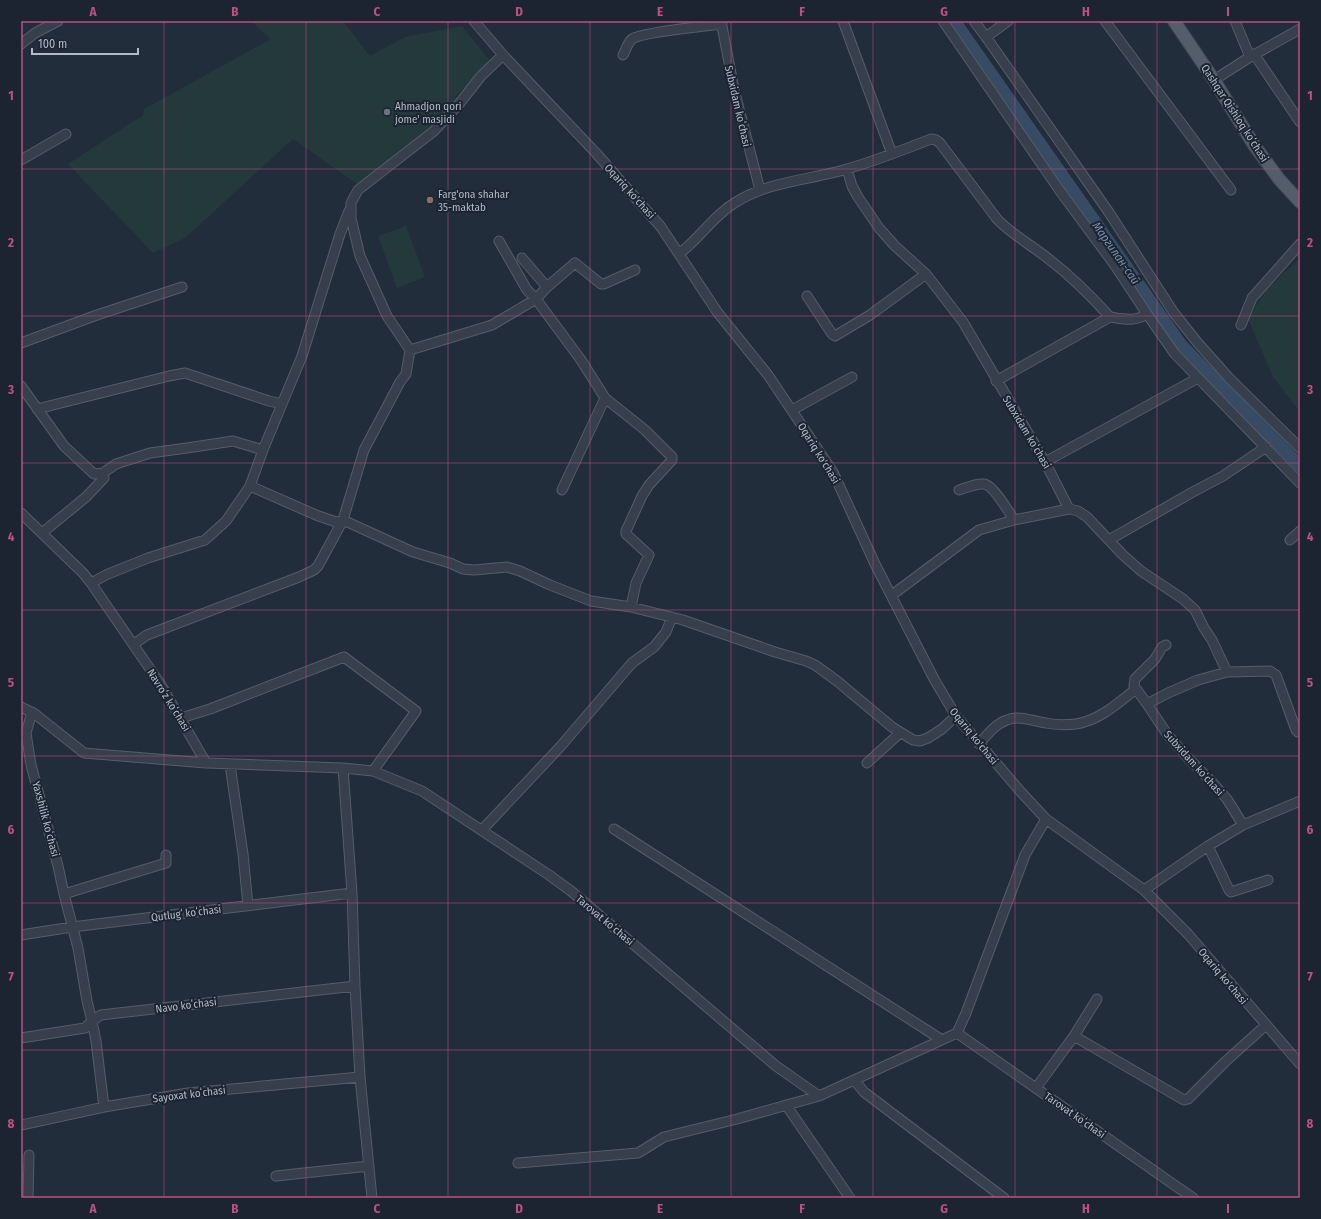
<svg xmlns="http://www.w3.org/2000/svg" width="1321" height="1219" viewBox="0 0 1321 1219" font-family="'Fira Sans Condensed',sans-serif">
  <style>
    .green { fill: #24393c }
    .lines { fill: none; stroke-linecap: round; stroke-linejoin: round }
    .river { stroke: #384b64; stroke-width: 13 }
    .minor-casing { stroke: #545d69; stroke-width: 11 }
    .major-casing { stroke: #3f4854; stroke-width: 14 }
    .minor { stroke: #363f4b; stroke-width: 9 }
    .major { stroke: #545e6b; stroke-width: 12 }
    .grid { fill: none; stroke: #bc5181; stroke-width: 1; stroke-opacity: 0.55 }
    .worship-dot { fill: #6b7280; stroke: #1b2430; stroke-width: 1.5 }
    .education-dot { fill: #8d6e63; stroke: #1b2430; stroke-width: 1.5 }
    .labels { text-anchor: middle; stroke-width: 4; stroke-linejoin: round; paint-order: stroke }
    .poi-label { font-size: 11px; fill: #b1bac7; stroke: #1b2430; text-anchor: start }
    .street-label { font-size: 11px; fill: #b1bac7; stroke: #1b2430 }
    .water-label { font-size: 12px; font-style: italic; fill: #7a91ae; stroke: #1b2430 }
    .neatline { fill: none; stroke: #bc5181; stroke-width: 1.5 }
    .grid-label { font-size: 13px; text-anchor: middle; font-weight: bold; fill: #bc5181 }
  </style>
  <rect width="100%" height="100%" fill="#222d3b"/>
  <path class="green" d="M 251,21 L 343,21 L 370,56 L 405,37 L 462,26 L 491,62 L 455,97 L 457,101 L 423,137 L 357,184 L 293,139 L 185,238 L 153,253 L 68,164 L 143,115 L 144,109 L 271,39 Z
    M 406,226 L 425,277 L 397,288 L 378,236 Z
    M 1300,258 L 1300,412 L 1273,377 L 1248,319 L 1266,290 Z"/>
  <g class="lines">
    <path class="river" d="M 954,21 L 1181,345 L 1300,466"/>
    <defs>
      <path id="minor" d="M 474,21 L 503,55 L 596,153 L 661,227 L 718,313 L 768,375 L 833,472 L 875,564 L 934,679 L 956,716 L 1020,791 L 1046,819 L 1144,890 L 1188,934 L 1300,1064
        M 721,21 L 734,89 L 760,190
        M 843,21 L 892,154
        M 943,21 L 1060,191 L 1114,264 L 1147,314
        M 974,21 L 986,37 L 1108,211 L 1174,313 L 1197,342 L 1229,378 L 1300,448
        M 1105,21 L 1231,190
        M 1235,21 L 1250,57
        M 986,37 L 1008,21
        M 21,44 L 35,33 L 58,21
        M 1254,54 L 1300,122
        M 623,55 C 626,50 628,42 632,39 C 642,32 706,26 722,24
        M 1214,80 L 1250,57 L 1300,29
        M 21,160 L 66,134
        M 847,169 L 852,186 L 858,197 L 879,228 L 895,246 L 926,274 L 963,322 L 1045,462 L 1069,509 L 1078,511 L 1087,517 L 1123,555 L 1141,571 L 1183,599 L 1195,610 L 1204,628 L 1212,640 L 1227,672
        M 499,241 L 527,290 L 536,299 L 547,287 L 575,263 L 601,284 L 604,284 L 635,270
        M 680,253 C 700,238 714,215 736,202 C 770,181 810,180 847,169 C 875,161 903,150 931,139 L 936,140 L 940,143 L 997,219 C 1012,235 1033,246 1050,260 C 1072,277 1091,296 1110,317
        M 522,258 L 547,287
        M 807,296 L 832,334 L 835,336 L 870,315 L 926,274
        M 1241,325 L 1252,298 L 1300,244
        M 21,343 L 97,315 L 182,287
        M 410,350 L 492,325 L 536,299 L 581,360 L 605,398 L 645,430 L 672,457 L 672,460 L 649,485 L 642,496 L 626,531 L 626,534 L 649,555 L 636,583 L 631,607
        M 996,381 L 1110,317 C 1124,319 1135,322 1147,314 L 1175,354 L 1300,483
        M 21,386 L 64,446 L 94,474 L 103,473 L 116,464 L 150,453 L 187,448 L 233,441 L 263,450 L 250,486 L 316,515 L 336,522 L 343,520 L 413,552 L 450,563 L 463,569 L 474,570 L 507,567 L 520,571 L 550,585 L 591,601 L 631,607 L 683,620 L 775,652 L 806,661 L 815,665 L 837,681 L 892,727 L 913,740 L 920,741 L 928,738 L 942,729 L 956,716
        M 282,404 L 302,356 L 340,234 L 349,211
        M 37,409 L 169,376 L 185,373 L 269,401 L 282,404 L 263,450
        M 792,410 L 852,377
        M 1045,462 L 1198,378
        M 562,490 L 605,398
        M 959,490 C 966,488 976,483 984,484 C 993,485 1009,512 1014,520
        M 21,513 L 83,573 L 91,583 L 161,685 L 206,763 L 343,768 L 373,771 L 422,791 L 549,875 L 571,891 L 776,1066 L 819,1096
        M 42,533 L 86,497 L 104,478 L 103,473
        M 1109,540 L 1191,493 L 1223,476 L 1266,447
        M 1290,540 L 1300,531
        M 91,583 L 108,574 L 148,558 L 205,540 L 226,521 L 250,486
        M 892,595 L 979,530 L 1014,520 L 1069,509
        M 134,644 L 147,635 L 299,577 L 314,570 L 318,566 L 343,520 L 364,450 L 400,382 L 406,374 L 410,350 L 387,316 L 360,256 L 351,218 L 351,203 L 358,190 L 434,131 L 459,104 L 481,76 L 503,55
        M 1166,645 L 1162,647 L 1155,659 L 1135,679 L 1134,686 L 1147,704 L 1167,734 L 1188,758 L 1213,783 L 1227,799 L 1243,825
        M 1147,704 L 1168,693 L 1198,680 L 1227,672 L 1270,671 L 1276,675 L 1296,730 L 1298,732 L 1300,731
        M 21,707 L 35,714 L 84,753 L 206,763
        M 32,712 L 26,733 L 31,765 L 58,866 L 64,894 L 78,948 L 87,1001 L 92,1021 L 96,1041 L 104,1107
        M 181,718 L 210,709 L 344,657 L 416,711 L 373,771
        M 979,744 C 987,735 995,724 1007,720 C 1019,715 1033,721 1046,723 C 1055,725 1066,725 1076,724 C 1100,720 1118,703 1136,689
        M 867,763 L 900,733
        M 230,765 L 243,854 L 248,906
        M 343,768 L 352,893 L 355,986 L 360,1077 L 372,1198
        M 614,829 L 942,1040
        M 482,830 L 560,747 L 632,663 L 654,647 L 666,632 L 672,617
        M 1208,846 L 1229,890 L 1231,892 L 1268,880
        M 1144,890 L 1208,846 L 1243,825 L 1300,801
        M 64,894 L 166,863 L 166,855
        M 21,935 L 72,927 L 352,893
        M 957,1033 L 1193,1198
        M 1074,1036 L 1184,1100 L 1188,1099 L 1226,1061 L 1266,1025
        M 21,1038 L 85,1028 L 92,1021 L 101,1015 L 355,986
        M 854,1080 L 864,1092 L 1004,1198
        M 1036,1088 L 1074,1036 L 1097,999
        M 786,1105 L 850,1198
        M 21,1125 L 104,1107 L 188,1093 L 360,1077
        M 518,1163 L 638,1153 L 664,1137 L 737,1119 L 819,1096 L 957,1033 L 966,1013 L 1025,855 L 1046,819
        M 276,1176 L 369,1166
        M 28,1198 L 29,1155"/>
      <path id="major" d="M 1174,21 L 1214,80 L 1254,145 L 1279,179 L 1300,202"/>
    </defs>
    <use href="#minor" class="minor-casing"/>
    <use href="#major" class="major-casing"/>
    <use href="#minor" class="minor"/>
    <use href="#major" class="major"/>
  </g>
  <path class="grid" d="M 164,21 L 164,1198M 306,21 L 306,1198M 448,21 L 448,1198M 590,21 L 590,1198M 731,21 L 731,1198M 873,21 L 873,1198M 1015,21 L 1015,1198M 1157,21 L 1157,1198M 21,169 L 1300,169M 21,316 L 1300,316M 21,463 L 1300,463M 21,610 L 1300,610M 21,756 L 1300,756M 21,903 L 1300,903M 21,1050 L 1300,1050"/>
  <circle class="worship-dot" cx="387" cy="112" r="4"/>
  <circle class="education-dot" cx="430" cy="200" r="4"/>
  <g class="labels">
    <g class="poi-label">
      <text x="395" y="110">Ahmadjon qori<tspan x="395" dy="13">jome' masjidi</tspan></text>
      <text x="438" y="198">Farg'ona shahar<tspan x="438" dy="13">35-maktab</tspan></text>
    </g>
    <g class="street-label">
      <text transform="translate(738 106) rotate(77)" y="4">Subxidam koʻchasi</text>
      <text transform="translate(1235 113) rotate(57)" y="4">Qashqar Qishloq koʻchasi</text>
      <text transform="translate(630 191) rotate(48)" y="4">Oqariq ko'chasi</text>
      <text transform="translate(1027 432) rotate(59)" y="4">Subxidam koʻchasi</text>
      <text transform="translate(819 453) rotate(58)" y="4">Oqariq ko'chasi</text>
      <text transform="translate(169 700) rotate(58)" y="4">Navroʻz koʻchasi</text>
      <text transform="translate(974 736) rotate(51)" y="4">Oqariq ko'chasi</text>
      <text transform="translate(1194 763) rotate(48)" y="4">Subxidam koʻchasi</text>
      <text transform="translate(46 819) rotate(75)" y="4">Yaxshilik koʻchasi</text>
      <text transform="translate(186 913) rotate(-7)" y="4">Qutlugʻ koʻchasi</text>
      <text transform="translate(605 920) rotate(40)" y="4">Tarovat koʻchasi</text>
      <text transform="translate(1223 976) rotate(50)" y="4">Oqariq ko'chasi</text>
      <text transform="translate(186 1005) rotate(-7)" y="4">Navo koʻchasi</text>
      <text transform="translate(189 1094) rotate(-7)" y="4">Sayoxat koʻchasi</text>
      <text transform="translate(1075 1115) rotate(35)" y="4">Tarovat koʻchasi</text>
    </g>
    <g class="water-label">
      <text transform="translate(1116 253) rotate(55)" y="4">Маргилан-сай</text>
    </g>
  </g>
  <rect width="1321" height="1219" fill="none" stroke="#1b2430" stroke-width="44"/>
  <path d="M32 48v6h106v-6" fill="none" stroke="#b1bac7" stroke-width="2"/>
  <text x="38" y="48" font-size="12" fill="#b1bac7" stroke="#1b2430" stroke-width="3" paint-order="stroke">100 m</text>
  <rect x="22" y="22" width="1277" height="1175" class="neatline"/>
  <g class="grid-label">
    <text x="93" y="16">A</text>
    <text x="235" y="16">B</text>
    <text x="377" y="16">C</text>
    <text x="519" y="16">D</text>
    <text x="660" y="16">E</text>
    <text x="802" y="16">F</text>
    <text x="944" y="16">G</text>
    <text x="1086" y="16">H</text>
    <text x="1228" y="16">I</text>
    <text x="11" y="100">1</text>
    <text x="1310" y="100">1</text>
    <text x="11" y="247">2</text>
    <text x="1310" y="247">2</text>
    <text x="11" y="394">3</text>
    <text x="1310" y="394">3</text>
    <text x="11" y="541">4</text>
    <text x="1310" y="541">4</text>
    <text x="11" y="687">5</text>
    <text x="1310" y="687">5</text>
    <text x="11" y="834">6</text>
    <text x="1310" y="834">6</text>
    <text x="11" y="981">7</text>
    <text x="1310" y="981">7</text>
    <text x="11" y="1128">8</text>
    <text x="1310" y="1128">8</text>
    <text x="93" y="1213">A</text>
    <text x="235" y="1213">B</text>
    <text x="377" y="1213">C</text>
    <text x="519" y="1213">D</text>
    <text x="660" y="1213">E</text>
    <text x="802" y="1213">F</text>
    <text x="944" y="1213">G</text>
    <text x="1086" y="1213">H</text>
    <text x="1228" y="1213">I</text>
  </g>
</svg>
